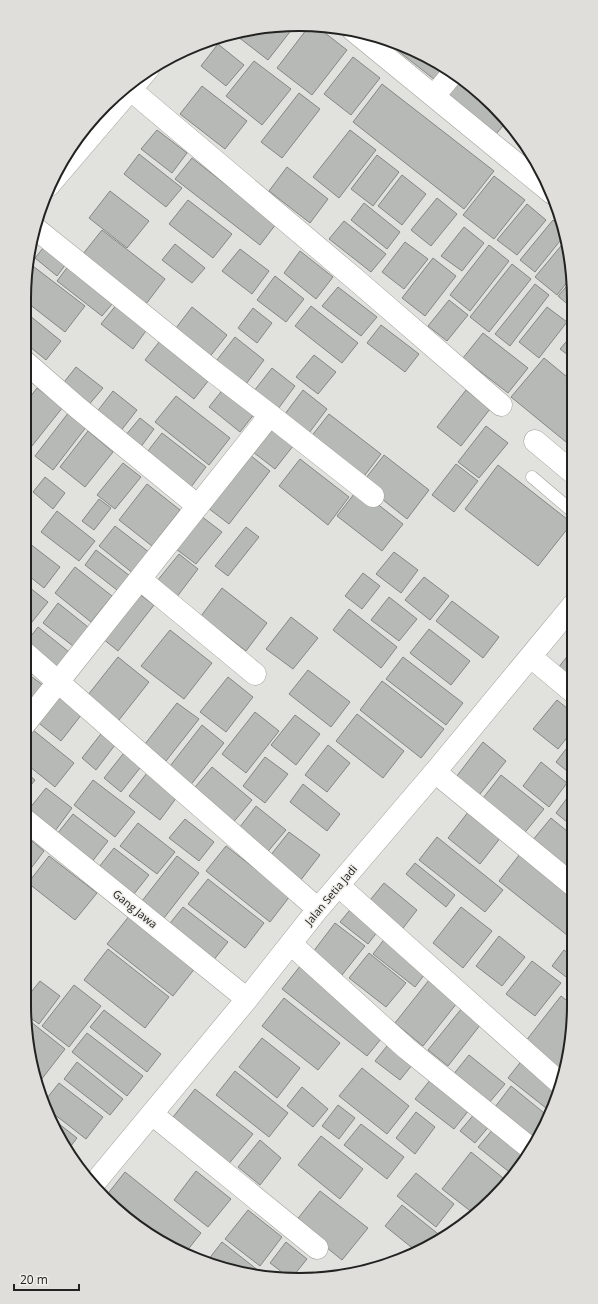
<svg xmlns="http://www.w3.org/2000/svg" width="598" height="1304" viewBox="0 0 598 1304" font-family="'Open Sans',sans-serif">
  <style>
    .building { fill: #b7b9b6; stroke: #858783 }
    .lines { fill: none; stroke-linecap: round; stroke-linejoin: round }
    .lane-casing { stroke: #a1a09c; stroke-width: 13 }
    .street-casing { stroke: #a1a09c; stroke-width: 23 }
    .secondary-casing { stroke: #a1a09c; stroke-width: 23 }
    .lane { stroke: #fff; stroke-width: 12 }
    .street { stroke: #fff; stroke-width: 22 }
    .secondary { stroke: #fff; stroke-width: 22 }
    .labels { text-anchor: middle; stroke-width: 3; stroke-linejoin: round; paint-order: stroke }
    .street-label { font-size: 11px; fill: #222220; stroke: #efeeea }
    .rim { fill: none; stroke: #222220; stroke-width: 2 }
  </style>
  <rect width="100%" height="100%" fill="#e1e1dd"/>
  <path class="building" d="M 296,24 L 268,60 L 233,33 L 245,29 Z
    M 310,25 L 316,26 L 347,50 L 312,95 L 277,68 Z
    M 395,42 L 404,45 L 445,68 L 435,80 L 392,46 Z
    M 218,44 L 244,65 L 226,86 L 201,66 Z
    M 353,57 L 380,78 L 351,115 L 324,94 Z
    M 254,61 L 291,89 L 262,125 L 226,96 Z
    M 458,76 L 466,81 L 507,121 L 492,139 L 440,97 Z
    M 382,84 L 494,171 L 464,209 L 353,122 Z
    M 202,86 L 247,121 L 225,149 L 180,114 Z
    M 299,93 L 320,109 L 282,158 L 261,142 Z
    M 157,130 L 187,153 L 172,173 L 141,149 Z
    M 350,130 L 376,150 L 339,198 L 313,177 Z
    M 139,154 L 182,188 L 166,207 L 124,174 Z
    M 377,155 L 399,172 L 373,206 L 351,189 Z
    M 192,158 L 276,224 L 260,245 L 175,179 Z
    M 287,167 L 328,199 L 310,223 L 269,191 Z
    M 402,175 L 426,194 L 402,225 L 378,206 Z
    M 494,176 L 525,200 L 494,239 L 463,215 Z
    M 110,191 L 149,221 L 127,248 L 89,218 Z
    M 437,198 L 457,214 L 431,246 L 411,230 Z
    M 188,200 L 232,234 L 213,258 L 169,224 Z
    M 364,203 L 400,232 L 387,249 L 351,220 Z
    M 527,204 L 546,220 L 517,255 L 497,240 Z
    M 553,220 L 562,228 L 564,236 L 535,272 L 520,260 Z
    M 344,221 L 386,254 L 371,272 L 329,239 Z
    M 464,227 L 484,243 L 462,271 L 441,256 Z
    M 102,230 L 165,279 L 146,304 L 83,254 Z
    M 566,240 L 572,263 L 572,276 L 557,295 L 535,277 Z
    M 405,242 L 428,259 L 404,289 L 382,272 Z
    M 47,243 L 69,260 L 57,276 L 35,258 Z
    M 175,244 L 205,268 L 192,283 L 162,260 Z
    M 489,245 L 509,261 L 470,311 L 450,295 Z
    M 240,249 L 269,271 L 252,294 L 222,271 Z
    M 300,251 L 333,277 L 316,299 L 284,273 Z
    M 433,258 L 456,276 L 425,316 L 402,298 Z
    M 72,261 L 118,297 L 102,316 L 57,281 Z
    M 29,263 L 85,306 L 65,332 L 24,300 L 27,264 Z
    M 512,264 L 531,279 L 489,332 L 470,317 Z
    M 275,276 L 304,299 L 286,322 L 257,300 Z
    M 572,280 L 572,308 L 558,296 Z
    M 535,284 L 549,295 L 510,346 L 495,334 Z
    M 338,287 L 377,317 L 361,336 L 322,306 Z
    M 449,300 L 468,315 L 447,341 L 428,326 Z
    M 117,304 L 148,328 L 133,349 L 101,324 Z
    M 311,306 L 358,343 L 342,363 L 295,326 Z
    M 192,307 L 227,335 L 208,359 L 173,332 Z
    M 547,307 L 567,322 L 539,358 L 519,342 Z
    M 253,308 L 272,323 L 257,343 L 238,328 Z
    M 24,311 L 61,341 L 46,360 L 24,342 Z
    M 381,325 L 419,354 L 405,372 L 367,343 Z
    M 483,333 L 528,368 L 508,393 L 463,358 Z
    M 572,335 L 572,358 L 560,349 Z
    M 163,337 L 212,376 L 194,399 L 145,360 Z
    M 235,337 L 264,360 L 243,388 L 213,365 Z
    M 314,355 L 336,372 L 318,394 L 296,377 Z
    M 544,358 L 572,381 L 572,435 L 566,442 L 511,397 Z
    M 76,367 L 103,388 L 87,407 L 61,386 Z
    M 272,368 L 295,386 L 278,409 L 254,391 Z
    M 37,388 L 63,407 L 32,446 L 24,440 L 24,405 Z
    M 224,388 L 255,413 L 240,432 L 209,407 Z
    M 303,390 L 327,409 L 306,437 L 282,418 Z
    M 466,390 L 490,409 L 461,446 L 437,427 Z
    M 113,391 L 137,410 L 120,432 L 96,413 Z
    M 176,396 L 230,438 L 209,465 L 155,422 Z
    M 69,412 L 87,426 L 53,470 L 35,456 Z
    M 329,414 L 381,454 L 362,479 L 310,438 Z
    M 140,418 L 154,429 L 140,448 L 125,436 Z
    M 275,424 L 297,441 L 275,469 L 253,452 Z
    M 486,426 L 508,443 L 479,478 L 458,462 Z
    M 88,431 L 113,452 L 85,487 L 60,467 Z
    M 162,433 L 206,467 L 188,491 L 144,456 Z
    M 250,455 L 270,471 L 229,524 L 208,508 Z
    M 384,455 L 429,490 L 407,519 L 362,483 Z
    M 300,459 L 349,497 L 328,525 L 279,486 Z
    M 123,463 L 141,477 L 115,509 L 97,495 Z
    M 456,464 L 478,481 L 454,512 L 432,495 Z
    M 498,465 L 572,523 L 538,566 L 465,509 Z
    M 45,477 L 65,493 L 53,509 L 33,492 Z
    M 147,484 L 180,510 L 152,546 L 119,520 Z
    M 358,489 L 403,524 L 382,551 L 337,516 Z
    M 99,499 L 111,508 L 94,530 L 82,521 Z
    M 57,511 L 95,541 L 79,561 L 41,532 Z
    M 201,516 L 222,532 L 196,564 L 176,549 Z
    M 115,526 L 150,553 L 134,574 L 99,546 Z
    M 246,527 L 259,537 L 228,576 L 215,566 Z
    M 25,540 L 60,567 L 44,588 L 24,572 Z
    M 96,550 L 134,579 L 122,594 L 85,565 Z
    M 394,552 L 418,570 L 401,593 L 376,574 Z
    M 179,554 L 198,569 L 173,602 L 153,586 Z
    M 75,567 L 112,596 L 91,622 L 55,593 Z
    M 363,573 L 380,586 L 362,609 L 345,596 Z
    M 424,577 L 449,596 L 430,620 L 405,600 Z
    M 25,584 L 48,602 L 24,632 L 24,585 Z
    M 222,588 L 267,623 L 246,651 L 201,616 Z
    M 138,593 L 154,605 L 118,651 L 102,638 Z
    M 389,597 L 417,619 L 399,641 L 371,620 Z
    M 452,601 L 499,637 L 483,658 L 436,621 Z
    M 58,603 L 88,627 L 73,646 L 43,623 Z
    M 349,609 L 397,647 L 381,668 L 333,630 Z
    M 291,617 L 318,638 L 293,669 L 266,649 Z
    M 38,627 L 69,652 L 54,672 L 24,645 Z
    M 429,629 L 470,661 L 451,685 L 410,653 Z
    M 170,630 L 212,663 L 184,699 L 141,666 Z
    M 573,649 L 573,680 L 558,668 Z
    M 118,657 L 149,682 L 115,725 L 84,700 Z
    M 403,657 L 463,703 L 446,725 L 386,679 Z
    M 308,670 L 350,702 L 331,727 L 289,694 Z
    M 24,671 L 44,686 L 24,712 Z
    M 228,677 L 253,697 L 226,732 L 200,712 Z
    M 382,681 L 444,729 L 421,758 L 360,710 Z
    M 56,693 L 82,714 L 61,741 L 35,720 Z
    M 557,700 L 573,713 L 573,730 L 558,749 L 533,729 Z
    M 177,703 L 199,719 L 166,761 L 145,744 Z
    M 255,712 L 279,731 L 246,773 L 222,754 Z
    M 357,714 L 404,751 L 383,778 L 336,741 Z
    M 295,715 L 320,734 L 296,765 L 271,745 Z
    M 202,725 L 224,743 L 189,787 L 167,770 Z
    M 33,730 L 74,763 L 55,787 L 24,762 L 24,742 Z
    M 104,730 L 118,741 L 96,770 L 82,758 Z
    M 573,740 L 573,776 L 556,762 Z
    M 483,742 L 506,761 L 476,799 L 453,781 Z
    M 328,745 L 350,763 L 327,792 L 305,775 Z
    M 127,749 L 144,763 L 121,792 L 104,778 Z
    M 265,757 L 288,774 L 265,803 L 243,786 Z
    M 541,762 L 567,783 L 549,807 L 523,786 Z
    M 212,767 L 252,800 L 231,825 L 191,792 Z
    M 24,771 L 35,780 L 24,794 Z
    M 147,773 L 177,797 L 160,820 L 129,796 Z
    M 501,775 L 544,809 L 522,836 L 480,802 Z
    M 93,780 L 135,812 L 115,837 L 74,805 Z
    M 303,784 L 340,814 L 327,831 L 290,802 Z
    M 46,788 L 72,808 L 52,835 L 25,814 Z
    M 573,790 L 573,827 L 556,813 Z
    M 256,806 L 286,830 L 265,855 L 236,832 Z
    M 469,811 L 501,837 L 480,864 L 448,838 Z
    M 73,814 L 108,841 L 88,867 L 53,839 Z
    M 551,818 L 573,836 L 574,859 L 566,869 L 532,841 Z
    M 185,819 L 214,842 L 199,861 L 169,838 Z
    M 138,823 L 175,852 L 157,874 L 120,846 Z
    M 289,832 L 320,855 L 297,885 L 266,861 Z
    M 27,837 L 44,851 L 26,875 L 24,873 L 24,841 Z
    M 437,837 L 503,890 L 485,912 L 419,860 Z
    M 226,846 L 290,896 L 270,922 L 206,871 Z
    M 114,848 L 149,875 L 130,899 L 95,872 Z
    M 520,854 L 574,897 L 574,927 L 567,935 L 499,881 Z
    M 49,856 L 97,893 L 75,920 L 28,883 Z
    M 177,856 L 199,873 L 164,918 L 142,901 Z
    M 415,863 L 455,895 L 446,907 L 406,874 Z
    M 208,879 L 264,923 L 245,948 L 188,904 Z
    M 384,883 L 417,910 L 400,932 L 366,905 Z
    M 354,905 L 381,927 L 368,944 L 340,922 Z
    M 183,907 L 228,942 L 212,962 L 167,927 Z
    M 461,907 L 492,931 L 463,968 L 433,943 Z
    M 130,915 L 196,967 L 173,996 L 107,944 Z
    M 335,923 L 365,946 L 342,975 L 313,952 Z
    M 499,936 L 525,957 L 502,986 L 476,966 Z
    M 386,937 L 428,970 L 415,987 L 373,954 Z
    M 108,949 L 169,997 L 145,1028 L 84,980 Z
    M 564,950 L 574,957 L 574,967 L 566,977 L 552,966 Z
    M 369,953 L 406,983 L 386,1007 L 349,978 Z
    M 532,961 L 561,983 L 535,1016 L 506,994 Z
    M 301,965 L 386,1033 L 367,1056 L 282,989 Z
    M 429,980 L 457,1003 L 423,1046 L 395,1023 Z
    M 40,981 L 60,996 L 39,1024 L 25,1014 L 24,1001 Z
    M 74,985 L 101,1006 L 69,1047 L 42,1026 Z
    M 561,996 L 574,1006 L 569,1058 L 560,1070 L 525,1042 Z
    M 284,998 L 340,1043 L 318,1070 L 262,1026 Z
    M 462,1008 L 481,1024 L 448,1066 L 428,1050 Z
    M 104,1010 L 161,1054 L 147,1072 L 90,1027 Z
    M 26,1018 L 65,1049 L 41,1080 L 36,1076 Z
    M 87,1033 L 143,1076 L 127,1096 L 72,1052 Z
    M 262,1038 L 300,1068 L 277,1098 L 239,1067 Z
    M 391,1041 L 416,1060 L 400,1080 L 375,1061 Z
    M 469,1055 L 505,1084 L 488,1104 L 452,1076 Z
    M 523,1059 L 560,1088 L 554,1108 L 551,1112 L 508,1078 Z
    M 77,1062 L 123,1099 L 110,1115 L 64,1079 Z
    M 362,1068 L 409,1106 L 387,1134 L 339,1096 Z
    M 235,1071 L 288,1113 L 269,1137 L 216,1095 Z
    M 431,1079 L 469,1110 L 454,1129 L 415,1099 Z
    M 59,1083 L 103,1117 L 86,1139 L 45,1107 L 43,1103 Z
    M 511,1086 L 549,1117 L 533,1143 L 492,1111 Z
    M 302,1087 L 328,1109 L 313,1127 L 287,1106 Z
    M 195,1089 L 253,1134 L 227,1166 L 170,1121 Z
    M 338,1105 L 355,1118 L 339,1139 L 322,1126 Z
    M 416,1112 L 435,1127 L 415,1154 L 396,1138 Z
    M 476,1112 L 491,1124 L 475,1143 L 460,1131 Z
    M 49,1116 L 77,1138 L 67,1151 L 61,1142 Z
    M 361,1124 L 404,1157 L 387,1179 L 344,1145 Z
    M 494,1128 L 526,1154 L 513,1175 L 478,1147 Z
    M 321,1136 L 363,1169 L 340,1199 L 298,1165 Z
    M 260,1140 L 281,1158 L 260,1185 L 238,1167 Z
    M 471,1152 L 508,1182 L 506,1186 L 473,1213 L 442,1189 Z
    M 196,1171 L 231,1199 L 208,1227 L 174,1200 Z
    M 125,1172 L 201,1233 L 186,1252 L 169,1246 L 106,1196 Z
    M 416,1173 L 454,1204 L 436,1227 L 397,1196 Z
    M 320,1191 L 368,1228 L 342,1260 L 295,1222 Z
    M 402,1205 L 442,1237 L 439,1241 L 416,1251 L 385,1226 Z
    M 248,1210 L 282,1237 L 260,1266 L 225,1239 Z
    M 222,1242 L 259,1271 L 255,1276 L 246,1275 L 208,1260 Z
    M 286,1242 L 307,1259 L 291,1279 L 270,1263 Z"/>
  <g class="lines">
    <defs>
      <path id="lane" d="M 532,477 L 572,511"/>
      <path id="street" d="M 353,30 L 552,193
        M 131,90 L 355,279 L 501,405
        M 434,96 L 453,73
        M 24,361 L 78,408 L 198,506
        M 270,415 L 373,496
        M 535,441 L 572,472
        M 140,579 L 255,674
        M 24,652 L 318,909
        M 531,657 L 573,692
        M 24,725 L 270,415 L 214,372 L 35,228
        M 435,772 L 574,886
        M 24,819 L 247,999
        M 339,886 L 561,1084
        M 291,944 L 406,1048 L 530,1148
        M 152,1114 L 317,1248
        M 92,1186 L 247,999 L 318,909 L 435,772 L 573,605"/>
      <path id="secondary" d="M 49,185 L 148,69"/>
    </defs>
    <use href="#lane" class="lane-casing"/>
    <use href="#street" class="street-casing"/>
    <use href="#secondary" class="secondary-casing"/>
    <use href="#lane" class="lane"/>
    <use href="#street" class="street"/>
    <use href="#secondary" class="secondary"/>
  </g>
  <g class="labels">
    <g class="street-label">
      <text transform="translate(331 895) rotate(-50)" y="4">Jalan Setia Jadi</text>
      <text transform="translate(135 909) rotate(39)" y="4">Gang Jawa</text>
    </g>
  </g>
  <path d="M0 0H598V1304H0ZM299 31H299A268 268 0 0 1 567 299V1005A268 268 0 0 1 299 1273H299A268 268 0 0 1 31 1005V299A268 268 0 0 1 299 31Z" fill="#dfdeda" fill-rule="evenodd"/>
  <path class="rim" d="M299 31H299A268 268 0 0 1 567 299V1005A268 268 0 0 1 299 1273H299A268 268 0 0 1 31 1005V299A268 268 0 0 1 299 31Z"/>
  <path d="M14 1284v6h65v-6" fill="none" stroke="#222220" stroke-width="2"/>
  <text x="20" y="1284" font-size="12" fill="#222220" stroke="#efeeea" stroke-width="3" paint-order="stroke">20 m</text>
</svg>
